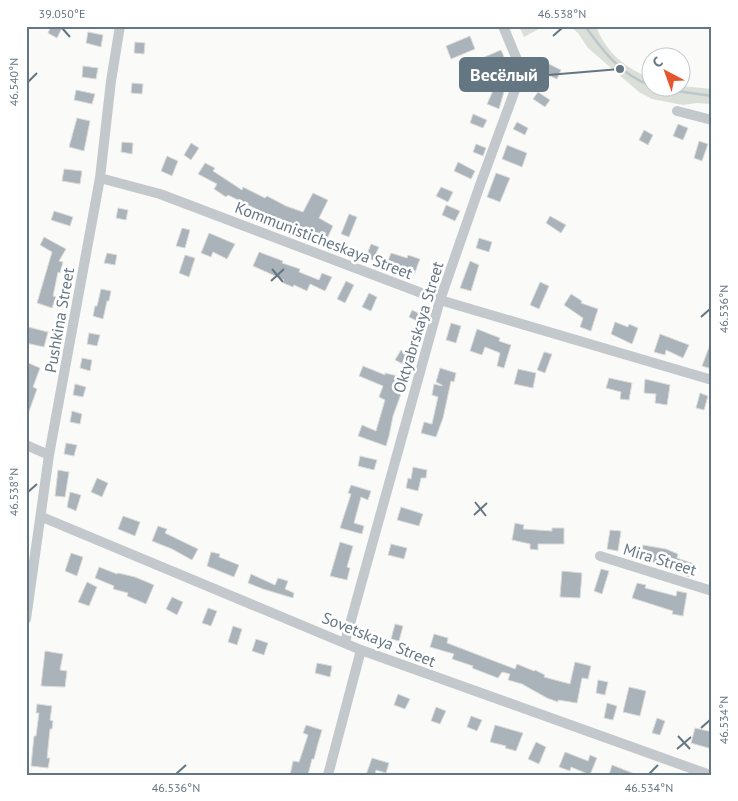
<svg xmlns="http://www.w3.org/2000/svg" width="738" height="801" viewBox="0 0 738 801" font-family="'PT Sans',sans-serif">
  <style>
    .green { fill: #dadfd7 }
    .lines { fill: none; stroke-linecap: round; stroke-linejoin: round }
    .stream { stroke: #bbc7cb; stroke-width: 2.5 }
    .building { fill: #aab3b9; stroke: #dcdcda }
    .street { stroke: #c3c8cc; stroke-width: 10 }
    .ticks { fill: none; stroke: #657683; stroke-width: 2 }
    .labels { text-anchor: middle; stroke-width: 5; stroke-linejoin: round; paint-order: stroke }
    .street-label { font-size: 16px; fill: #657683; stroke: #fff }
    .leader { fill: none; stroke: #657683; stroke-width: 2 }
    .callout-dot { fill: #657683; stroke: #fff; stroke-width: 2 }
    .callout { fill: #657683; stroke: #657683; stroke-width: 2 }
    .callout-label { font-size: 18px; text-anchor: middle; font-weight: bold; fill: #fff }
    .neatline { fill: none; stroke: #657683; stroke-width: 2 }
    .ticks-label { font-size: 12px; text-anchor: middle; fill: #657683 }
  </style>
  <rect width="100%" height="100%" fill="#fafaf8"/>
  <path class="green" d="M 519,26 L 544,26 L 524,37 Z
    M 570,26 L 596,26 C 606,53 626,68 650,78 L 650,88 L 680,88 L 681,86 L 712,89 L 712,104 L 697,103 L 683,105 L 652,99 L 639,92 L 588,48 L 578,33 Z"/>
  <g class="lines">
    <path class="stream" d="M 585,26 C 603,51 621,75 650,85
      M 656,88 L 712,96"/>
  </g>
  <path class="building" d="M 51,26 L 63,26 L 57,38 L 48,33 Z
    M 88,32 L 103,35 L 101,47 L 86,43 Z
    M 470,36 L 475,49 L 451,59 L 446,46 Z
    M 135,42 L 145,43 L 144,54 L 134,53 Z
    M 501,50 L 506,61 L 487,69 L 482,58 Z
    M 545,62 L 561,70 L 557,79 L 541,72 Z
    M 83,66 L 98,68 L 96,79 L 82,77 Z
    M 491,73 L 508,78 L 499,109 L 487,104 L 496,84 L 489,82 Z
    M 132,83 L 143,84 L 142,94 L 131,93 Z
    M 76,90 L 95,94 L 92,104 L 74,100 Z
    M 538,92 L 550,100 L 545,107 L 533,99 Z
    M 473,114 L 487,120 L 483,128 L 470,123 Z
    M 77,118 L 90,121 L 84,151 L 69,147 Z
    M 517,122 L 528,128 L 525,135 L 513,129 Z
    M 678,124 L 688,128 L 683,140 L 673,136 Z
    M 644,130 L 653,135 L 648,145 L 639,140 Z
    M 699,141 L 708,144 L 702,161 L 694,158 Z
    M 122,142 L 133,143 L 132,154 L 121,152 Z
    M 191,143 L 199,148 L 191,160 L 184,155 Z
    M 476,144 L 486,148 L 483,156 L 473,152 Z
    M 507,145 L 527,153 L 522,167 L 502,159 Z
    M 167,156 L 178,161 L 172,176 L 161,171 Z
    M 458,162 L 475,171 L 471,179 L 454,171 Z
    M 205,163 L 215,168 L 213,171 L 242,190 L 243,187 L 265,198 L 267,196 L 286,206 L 303,212 L 313,193 L 328,200 L 319,218 L 333,226 L 326,241 L 316,235 L 289,223 L 268,215 L 228,195 L 226,197 L 214,189 L 217,184 L 198,174 Z
    M 64,169 L 82,171 L 80,184 L 62,181 Z
    M 496,173 L 510,178 L 500,202 L 487,197 Z
    M 441,187 L 453,192 L 448,202 L 436,196 Z
    M 446,205 L 460,211 L 455,221 L 442,215 Z
    M 118,208 L 128,210 L 126,220 L 116,218 Z
    M 54,211 L 73,217 L 70,226 L 51,220 Z
    M 349,214 L 357,217 L 349,237 L 341,234 Z
    M 550,216 L 566,225 L 561,233 L 546,223 Z
    M 182,228 L 190,230 L 185,248 L 176,246 Z
    M 209,233 L 235,244 L 227,259 L 213,252 L 211,257 L 201,253 Z
    M 44,237 L 66,249 L 59,261 L 63,262 L 60,273 L 58,272 L 53,296 L 56,297 L 52,308 L 37,303 L 52,252 L 40,245 Z
    M 479,238 L 492,242 L 489,252 L 476,248 Z
    M 371,244 L 379,247 L 373,260 L 366,257 Z
    M 259,252 L 283,261 L 282,263 L 300,269 L 299,272 L 319,280 L 322,273 L 332,277 L 325,291 L 310,284 L 307,291 L 294,285 L 293,287 L 283,283 L 284,280 L 253,266 Z
    M 107,253 L 117,255 L 115,265 L 104,263 Z
    M 391,253 L 407,258 L 408,255 L 420,259 L 414,275 L 386,266 Z
    M 185,255 L 195,258 L 189,277 L 179,273 Z
    M 470,261 L 479,265 L 471,291 L 460,288 Z
    M 346,281 L 354,285 L 345,303 L 337,299 Z
    M 540,282 L 549,286 L 539,309 L 530,305 Z
    M 101,289 L 111,291 L 109,301 L 107,301 L 103,319 L 93,316 L 95,306 L 97,306 Z
    M 369,293 L 377,297 L 371,311 L 362,307 Z
    M 571,294 L 582,301 L 581,303 L 598,309 L 591,331 L 580,327 L 583,318 L 564,305 Z
    M 412,310 L 424,316 L 421,323 L 409,317 Z
    M 615,322 L 628,327 L 629,324 L 638,328 L 632,344 L 611,334 Z
    M 451,323 L 461,326 L 456,343 L 446,340 Z
    M 28,327 L 48,332 L 44,347 L 26,343 Z
    M 477,329 L 500,338 L 499,341 L 511,345 L 504,368 L 497,366 L 500,353 L 485,347 L 482,355 L 470,351 Z
    M 89,333 L 100,335 L 97,346 L 87,344 Z
    M 660,334 L 689,345 L 683,358 L 666,350 L 665,355 L 654,352 Z
    M 711,342 L 712,342 L 712,369 L 702,366 Z
    M 401,350 L 415,357 L 409,367 L 395,360 Z
    M 544,352 L 552,354 L 545,373 L 537,370 Z
    M 82,358 L 92,360 L 90,371 L 80,368 Z
    M 26,362 L 40,368 L 33,387 L 37,389 L 27,417 Z
    M 363,366 L 385,375 L 385,373 L 402,377 L 398,393 L 401,394 L 393,416 L 389,436 L 386,446 L 358,436 L 362,425 L 376,431 L 385,400 L 379,397 L 383,386 L 359,376 Z
    M 440,368 L 456,373 L 454,382 L 451,381 L 443,418 L 436,437 L 421,433 L 424,422 L 432,424 L 438,397 L 432,395 L 434,384 L 442,386 L 442,385 L 436,382 Z
    M 518,369 L 536,373 L 533,388 L 514,384 Z
    M 609,378 L 632,383 L 629,400 L 620,399 L 621,392 L 606,388 Z
    M 645,379 L 670,385 L 667,405 L 655,403 L 656,394 L 644,393 Z
    M 75,384 L 86,387 L 83,397 L 73,395 Z
    M 700,393 L 708,396 L 704,410 L 696,408 Z
    M 72,411 L 82,414 L 80,424 L 70,422 Z
    M 66,443 L 77,445 L 74,456 L 64,454 Z
    M 360,456 L 377,460 L 374,470 L 358,466 Z
    M 413,467 L 427,470 L 426,478 L 421,478 L 418,491 L 406,488 L 408,478 L 411,479 Z
    M 58,470 L 69,472 L 65,497 L 55,496 Z
    M 97,478 L 108,483 L 102,497 L 91,492 Z
    M 351,485 L 371,491 L 368,500 L 361,497 L 354,523 L 364,526 L 362,534 L 340,528 L 351,494 L 348,493 Z
    M 70,492 L 81,495 L 76,511 L 67,507 Z
    M 401,507 L 423,514 L 419,526 L 397,520 Z
    M 123,516 L 140,522 L 135,536 L 118,529 Z
    M 515,523 L 524,525 L 523,529 L 552,531 L 552,528 L 564,528 L 564,544 L 538,544 L 538,550 L 530,549 L 530,544 L 512,540 Z
    M 158,526 L 167,529 L 165,533 L 198,549 L 192,560 L 172,549 L 152,541 Z
    M 610,530 L 621,531 L 618,551 L 607,549 Z
    M 340,542 L 353,546 L 347,567 L 350,568 L 347,580 L 330,576 Z
    M 391,544 L 407,548 L 404,559 L 388,555 Z
    M 643,545 L 666,549 L 678,554 L 677,558 L 694,564 L 689,577 L 650,561 L 650,563 L 640,561 Z
    M 211,552 L 220,554 L 219,557 L 239,565 L 234,577 L 207,566 Z
    M 71,553 L 83,557 L 77,576 L 65,571 Z
    M 99,567 L 117,574 L 118,573 L 135,577 L 154,585 L 146,604 L 127,596 L 128,593 L 113,589 L 114,586 L 95,578 Z
    M 601,569 L 609,571 L 602,594 L 594,591 Z
    M 562,571 L 582,573 L 580,598 L 560,597 Z
    M 251,574 L 275,585 L 278,578 L 288,581 L 285,589 L 294,593 L 293,598 L 263,589 L 248,583 Z
    M 87,582 L 97,587 L 89,606 L 78,602 Z
    M 637,583 L 646,585 L 645,588 L 676,596 L 677,591 L 687,593 L 683,616 L 672,614 L 673,611 L 632,598 Z
    M 172,597 L 183,602 L 177,615 L 166,609 Z
    M 208,608 L 217,611 L 211,626 L 202,623 Z
    M 395,624 L 403,626 L 399,641 L 391,639 Z
    M 233,626 L 242,629 L 237,645 L 228,642 Z
    M 434,634 L 448,638 L 447,643 L 515,669 L 517,664 L 534,671 L 535,670 L 545,675 L 544,677 L 570,684 L 575,662 L 591,666 L 588,679 L 582,678 L 577,703 L 558,700 L 558,702 L 547,698 L 522,684 L 508,680 L 510,674 L 502,672 L 498,678 L 472,668 L 473,666 L 452,659 L 454,654 L 430,647 Z
    M 256,639 L 268,643 L 264,655 L 252,651 Z
    M 45,651 L 63,654 L 60,670 L 67,671 L 65,687 L 41,686 Z
    M 317,663 L 332,666 L 330,677 L 315,673 Z
    M 598,680 L 608,682 L 605,695 L 596,693 Z
    M 629,687 L 646,691 L 640,716 L 623,712 Z
    M 398,694 L 410,699 L 405,709 L 394,705 Z
    M 607,703 L 617,706 L 613,720 L 604,718 Z
    M 37,704 L 52,706 L 50,720 L 53,721 L 52,729 L 50,729 L 47,758 L 50,758 L 48,768 L 31,766 L 34,736 L 36,736 L 39,713 L 36,713 Z
    M 436,707 L 446,711 L 440,724 L 431,721 Z
    M 471,716 L 482,720 L 477,731 L 467,727 Z
    M 657,718 L 665,721 L 660,735 L 652,733 Z
    M 306,725 L 322,730 L 317,747 L 314,759 L 312,759 L 308,775 L 290,775 L 293,761 L 299,762 L 308,735 L 303,733 Z
    M 495,725 L 523,733 L 516,751 L 505,748 L 506,746 L 490,742 Z
    M 695,728 L 712,732 L 712,749 L 691,743 Z
    M 536,742 L 546,747 L 539,764 L 528,759 Z
    M 565,752 L 588,761 L 590,755 L 597,758 L 590,775 L 571,767 L 570,771 L 559,767 Z
    M 372,758 L 389,763 L 386,773 L 376,770 L 375,775 L 366,775 Z
    M 612,765 L 635,774 L 635,775 L 609,775 Z"/>
  <g class="lines">
    <path class="street" d="M 677,111 L 712,120
      M 100,178 L 160,194 L 440,300 L 712,380
      M 26,445 L 49,455
      M 42,517 L 361,650 L 710,775
      M 600,556 L 712,591
      M 26,619 L 49,455 L 100,178 L 111,81 L 120,26
      M 345,642 L 440,300 L 480,185 L 515,90 L 520,67 L 503,26
      M 328,775 L 361,650"/>
  </g>
  <path class="ticks" d="M 62,28 L 70,37M 553,36 L 562,28M 28,82 L 37,73M 272,269 L 283,282M 271,281 L 284,269M 701,317 L 710,309M 28,492 L 37,484M 475,502 L 486,516M 474,515 L 487,503M 701,728 L 710,720M 678,736 L 690,749M 677,749 L 691,737M 176,774 L 186,765M 649,774 L 658,765"/>
  <g class="labels">
    <g class="street-label">
      <text transform="translate(324 240) rotate(21)" y="6">Kommunisticheskaya Street</text>
      <text transform="translate(59 320) rotate(-80)" y="6">Pushkina Street</text>
      <text transform="translate(418 327) rotate(-73)" y="6">Oktyabrskaya Street</text>
      <text transform="translate(660 559) rotate(17)" y="6">Mira Street</text>
      <text transform="translate(379 639) rotate(22)" y="6">Sovetskaya Street</text>
    </g>
  </g>
  <path class="leader" d="M620 69L548 75"/>
  <circle class="callout-dot" cx="620" cy="69" r="5"/>
  <rect class="callout" x="460" y="58" width="88" height="33" rx="5"/>
  <g class="callout-label">
    <text x="504" y="81">Весёлый</text>
  </g>
  <rect width="738" height="801" fill="none" stroke="#ffffff" stroke-width="55"/>
  <g transform="translate(666 72) rotate(319)"><circle r="24" fill="#ffffff" stroke="#c1c8cd"/>
  <path d="M0-4L9 19L0 12L-9 19Z" fill="#e4572e"/>
  <text y="-8" font-size="14" font-weight="bold" text-anchor="middle" fill="#657683">С</text>
  </g>
  <rect x="28" y="28" width="682" height="746" class="neatline"/>
  <g class="ticks-label">
    <text x="62" y="18">39.050°E</text>
    <text x="562" y="18">46.538°N</text>
    <text transform="translate(14 82) rotate(-90)" y="4">46.540°N</text>
    <text transform="translate(724 309) rotate(-90)" y="4">46.536°N</text>
    <text transform="translate(14 492) rotate(-90)" y="4">46.538°N</text>
    <text transform="translate(724 720) rotate(-90)" y="4">46.534°N</text>
    <text x="176" y="792">46.536°N</text>
    <text x="649" y="792">46.534°N</text>
  </g>
</svg>
